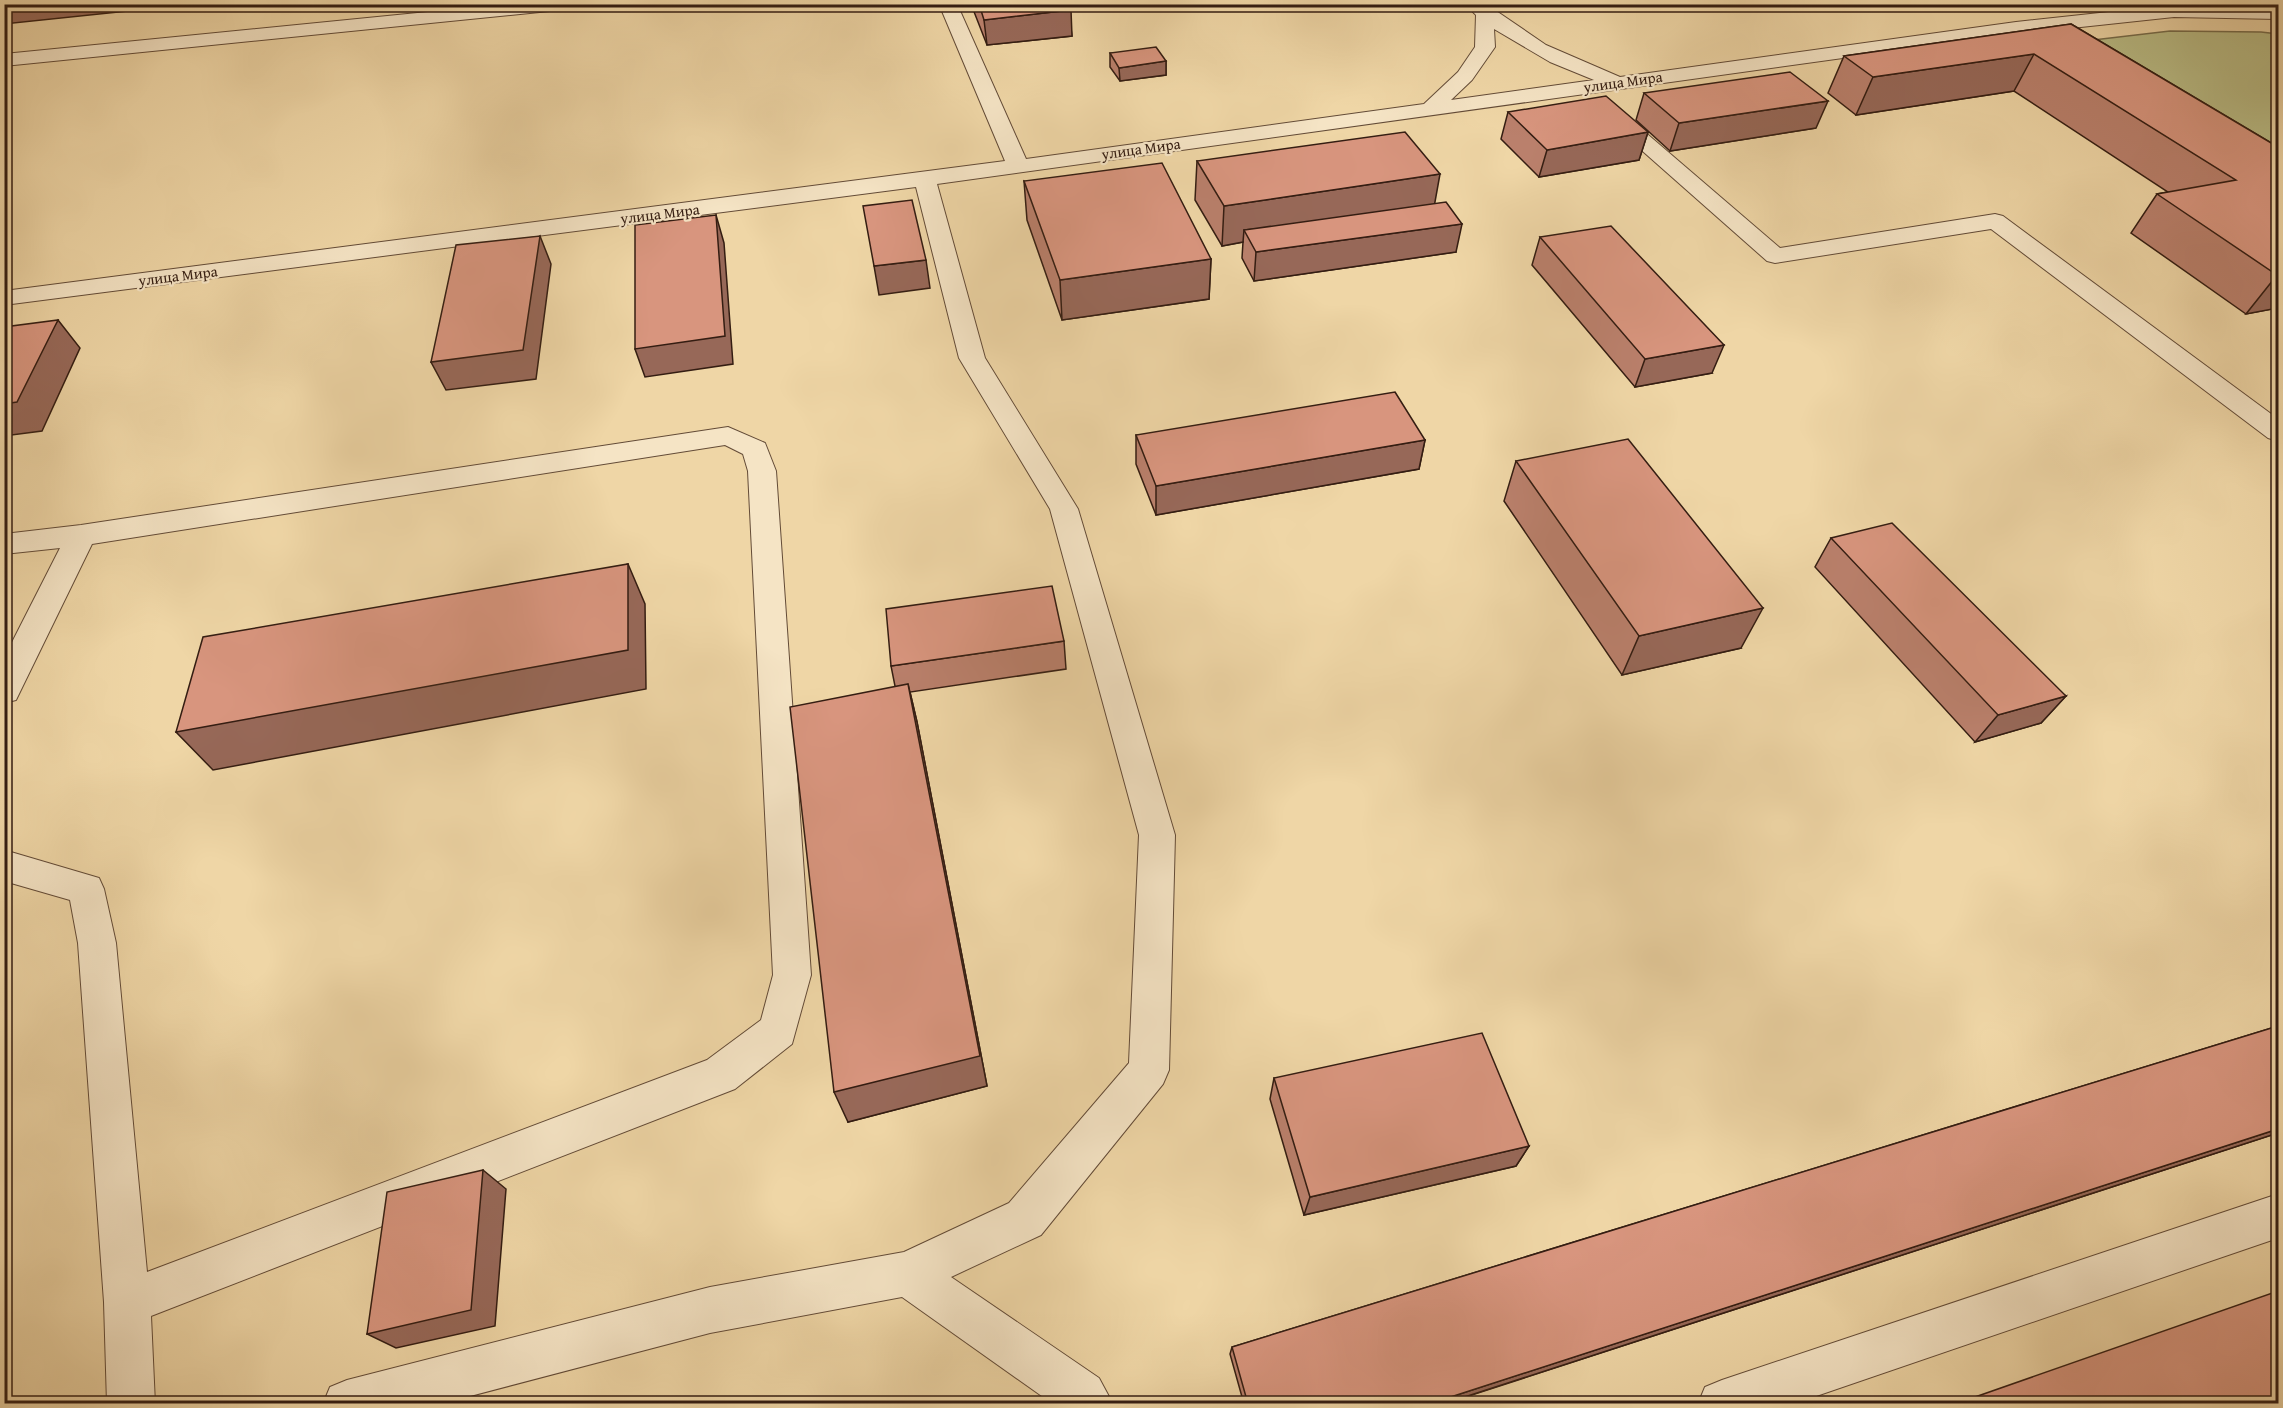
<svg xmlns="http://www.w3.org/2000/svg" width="2283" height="1408" viewBox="0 0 2283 1408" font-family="'Gentium Book Plus',serif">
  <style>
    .green { fill: #babd86; stroke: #776d4c; stroke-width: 1.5 }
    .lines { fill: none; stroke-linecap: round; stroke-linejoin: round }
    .minor-casing { stroke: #634b37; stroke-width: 2 }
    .minor { fill: #f5e4c5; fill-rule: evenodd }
    .wall { fill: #ba806c; stroke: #341d12; stroke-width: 1.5 }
    .shaded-wall { fill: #976858; stroke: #341d12; stroke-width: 1.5 }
    .building { fill: #d8957e; stroke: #341d12; stroke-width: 1.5 }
    .labels { text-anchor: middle; stroke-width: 4.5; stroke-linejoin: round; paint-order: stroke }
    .far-street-label { font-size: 15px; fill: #341d12; stroke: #f5e4c5 }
  </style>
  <rect width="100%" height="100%" fill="#efd6a6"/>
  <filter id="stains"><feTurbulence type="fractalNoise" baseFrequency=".00333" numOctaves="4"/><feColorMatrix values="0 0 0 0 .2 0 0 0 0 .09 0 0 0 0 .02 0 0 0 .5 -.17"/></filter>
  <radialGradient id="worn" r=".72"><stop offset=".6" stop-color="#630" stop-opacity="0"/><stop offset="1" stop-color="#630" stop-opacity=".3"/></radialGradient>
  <path class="green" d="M 2170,31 L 2261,32 L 2278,34 L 2278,162 L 2076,42 Z"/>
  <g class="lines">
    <defs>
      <path id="minor" d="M 508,4 L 578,4 L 569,9 L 4,66 L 4,54 Z
        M 939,4 L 957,4 L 1026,159 L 1424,104 L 1458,72 L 1475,47 L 1476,15 L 1465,4 L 1486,4 L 1546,45 L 1620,77 L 2016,22 L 2174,5 L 2278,8 L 2278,19 L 2174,17 L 2016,34 L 937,184 L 985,358 L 1078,509 L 1175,835 L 1169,1070 L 1163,1084 L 1041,1235 L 951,1277 L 1099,1378 L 1113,1404 L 1053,1404 L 902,1297 L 710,1333 L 440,1404 L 323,1404 L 330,1387 L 347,1380 L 710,1287 L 904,1252 L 1009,1203 L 1129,1063 L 1139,835 L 1050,509 L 959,358 L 916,187 L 4,305 L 4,291 L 1005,161 ZM 1494,29 L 1550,62 L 1594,80 L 1451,100 L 1472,80 L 1495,47 Z
        M 1611,107 L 1618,109 L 1780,248 L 1995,214 L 2003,216 L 2278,419 L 2278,441 L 2268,438 L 1991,229 L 1775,263 L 1767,261 L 1604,117 L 1601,113 L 1604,109 Z
        M 728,427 L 765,443 L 776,471 L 811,975 L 792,1044 L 735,1089 L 151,1316 L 155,1404 L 107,1404 L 104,1302 L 78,943 L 70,900 L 4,881 L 4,850 L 99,878 L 104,889 L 116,943 L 147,1272 L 707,1060 L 761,1020 L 773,975 L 748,471 L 743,454 L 725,445 L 92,544 L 16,700 L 4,703 L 4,658 L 60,548 L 4,554 L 4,534 L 81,525 Z
        M 2278,1194 L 2278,1238 L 1793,1404 L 1698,1404 L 1705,1387 L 1722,1380 Z"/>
    </defs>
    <use href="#minor" class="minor-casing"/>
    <use href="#minor" class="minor"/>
  </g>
  <path class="wall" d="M 971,4 L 1068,4 L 1072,36 L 987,45 Z
    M 2071,24 L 2278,147 L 2278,308 L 2246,314 L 2131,233 L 2157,194 L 2168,192 L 2014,91 L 1856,115 L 1828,93 L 1844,56 Z
    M 1110,53 L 1166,61 L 1166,75 L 1120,81 L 1110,67 Z
    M 1644,93 L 1816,128 L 1670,151 L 1636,120 Z
    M 1508,112 L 1648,132 L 1639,160 L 1539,177 L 1501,139 Z
    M 1197,161 L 1434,204 L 1456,252 L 1254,281 L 1242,258 L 1243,242 L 1222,246 L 1195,200 Z
    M 1024,181 L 1211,259 L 1209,299 L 1062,320 L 1027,220 Z
    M 1540,237 L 1712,373 L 1635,387 L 1532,265 Z
    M 1136,435 L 1425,440 L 1419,469 L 1156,515 L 1136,464 Z
    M 1516,461 L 1741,648 L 1622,675 L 1504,501 Z
    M 1831,538 L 2066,696 L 2041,723 L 1975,742 L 1815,567 Z
    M 1064,641 L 1066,669 L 910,692 L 917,722 L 987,1086 L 848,1122 L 895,686 L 891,666 Z
    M 2278,1026 L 2278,1133 L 1444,1404 L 1244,1404 L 1230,1354 L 1232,1347 Z
    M 1274,1078 L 1529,1146 L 1516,1166 L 1304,1215 L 1270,1099 Z"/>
  <path class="shaded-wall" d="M 4,4 L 195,4 L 4,24 Z
    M 1312,4 L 1331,4 L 1312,6 Z
    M 1071,10 L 1072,36 L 987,45 L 984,20 Z
    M 2034,54 L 2014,91 L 1856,115 L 1873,77 Z
    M 1166,61 L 1166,75 L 1120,81 L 1119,68 Z
    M 1828,101 L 1816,128 L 1670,151 L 1679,123 Z
    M 1648,132 L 1639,160 L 1539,177 L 1547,150 Z
    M 1440,174 L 1433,213 L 1244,230 L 1243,242 L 1222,246 L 1224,206 Z
    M 716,215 L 724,243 L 733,364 L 645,377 L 635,349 Z
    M 1462,224 L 1456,252 L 1254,281 L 1256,252 Z
    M 540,236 L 551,264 L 536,379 L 446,390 L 431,362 Z
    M 1211,259 L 1209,299 L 1062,320 L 1060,280 Z
    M 926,260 L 930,288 L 879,295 L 874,266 Z
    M 2278,274 L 2278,308 L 2246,314 L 2277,275 Z
    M 58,320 L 80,348 L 42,431 L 4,436 L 4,404 Z
    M 1724,345 L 1712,373 L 1635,387 L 1645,359 Z
    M 1425,440 L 1419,469 L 1156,515 L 1156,486 Z
    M 628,564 L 645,604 L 646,689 L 213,770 L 176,732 Z
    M 1763,608 L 1741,648 L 1622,675 L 1639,636 Z
    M 908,684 L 917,722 L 987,1086 L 848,1122 L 834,1092 Z
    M 2066,696 L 2041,723 L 1975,742 L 1998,715 Z
    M 2278,1129 L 2278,1133 L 1443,1404 L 1429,1404 Z
    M 1529,1146 L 1516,1166 L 1304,1215 L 1310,1197 Z
    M 483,1170 L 506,1189 L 495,1326 L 396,1348 L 367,1334 Z"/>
  <path class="building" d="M 979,4 L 1068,4 L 1071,10 L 984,20 Z
    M 2071,24 L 2278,147 L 2278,274 L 2277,275 L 2157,194 L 2236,180 L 2034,54 L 1873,77 L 1844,56 Z
    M 1156,47 L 1166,61 L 1119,68 L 1110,53 Z
    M 1790,72 L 1828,101 L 1679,123 L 1644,93 Z
    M 1606,96 L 1648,132 L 1547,150 L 1508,112 Z
    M 1405,132 L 1440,174 L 1224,206 L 1197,161 Z
    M 1162,163 L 1211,259 L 1060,280 L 1024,181 Z
    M 912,200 L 926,260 L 874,266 L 863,206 Z
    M 1446,202 L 1462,224 L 1256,252 L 1244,230 Z
    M 716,215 L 725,336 L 635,349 L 635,225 Z
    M 1611,226 L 1724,345 L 1645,359 L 1540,237 Z
    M 540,236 L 523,350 L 431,362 L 456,245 Z
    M 58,320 L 17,402 L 4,404 L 4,327 Z
    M 1395,392 L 1425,440 L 1156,486 L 1136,435 Z
    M 1628,439 L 1763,608 L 1639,636 L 1516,461 Z
    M 1892,523 L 2066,696 L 1998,715 L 1831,538 Z
    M 628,564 L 628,650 L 176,732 L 203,637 Z
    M 1052,586 L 1064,641 L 891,666 L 886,609 Z
    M 908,684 L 980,1056 L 834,1092 L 790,707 Z
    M 2278,1026 L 2278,1129 L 1429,1404 L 1248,1404 L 1232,1347 Z
    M 1482,1033 L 1529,1146 L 1310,1197 L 1274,1078 Z
    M 483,1170 L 471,1310 L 367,1334 L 387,1192 Z
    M 2278,1291 L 2278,1404 L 1955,1404 Z"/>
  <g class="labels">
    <g class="far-street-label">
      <text transform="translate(1623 82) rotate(-8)" y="5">улица Мира</text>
      <text transform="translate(1141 149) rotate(-8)" y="5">улица Мира</text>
      <text transform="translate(660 214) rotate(-7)" y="5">улица Мира</text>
      <text transform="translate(178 276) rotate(-7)" y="5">улица Мира</text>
    </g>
  </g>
  <rect width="2283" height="1408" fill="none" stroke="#efd6a6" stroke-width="24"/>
  <rect x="6" y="6" width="2271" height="1396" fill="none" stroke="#341d12" stroke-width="3"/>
  <rect x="12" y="12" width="2259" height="1384" fill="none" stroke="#341d12" stroke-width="1.5"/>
  <rect width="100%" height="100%" filter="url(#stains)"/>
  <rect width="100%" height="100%" fill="url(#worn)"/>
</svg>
